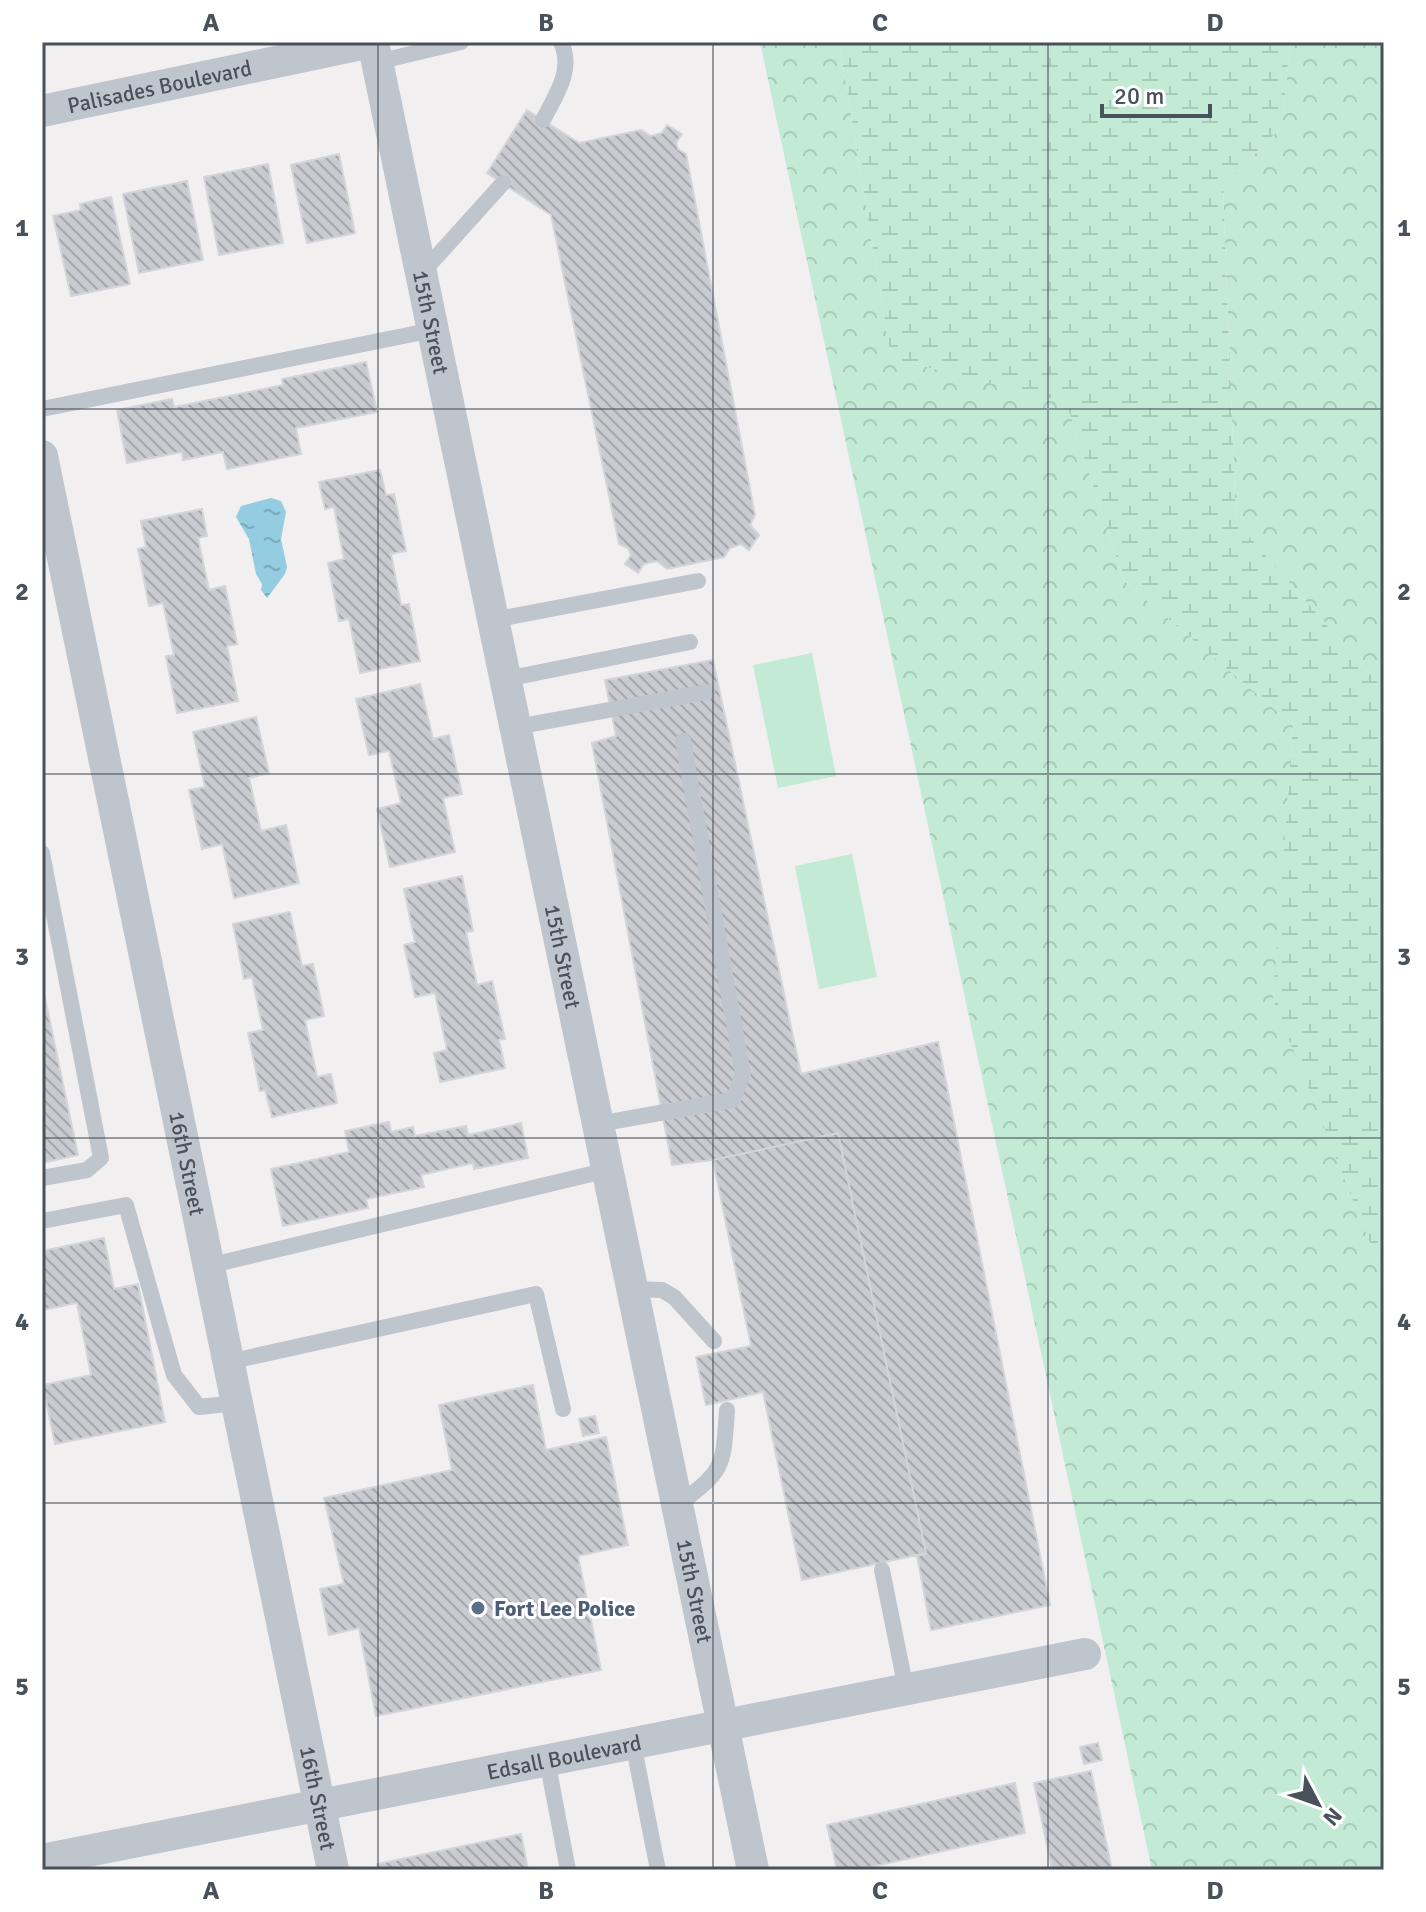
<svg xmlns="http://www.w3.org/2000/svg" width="1426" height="1912" viewBox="0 0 1426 1912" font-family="Signika,sans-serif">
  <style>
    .forest { fill: url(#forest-crowns) }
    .wetland { fill: url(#wetland-marsh) }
    .garden { fill: #c2ead5 }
    .water { fill: url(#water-ripples) }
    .building { fill: url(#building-back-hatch); stroke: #d4d5da; stroke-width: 2 }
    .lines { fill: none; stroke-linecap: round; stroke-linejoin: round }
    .service { stroke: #bfc5cc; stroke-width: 16 }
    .minor { stroke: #bfc5cc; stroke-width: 32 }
    .grid { fill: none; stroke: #49515a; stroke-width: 2; stroke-opacity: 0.55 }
    .service-dot { fill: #5c6f8a; stroke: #fff; stroke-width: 3 }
    .labels { text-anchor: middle; stroke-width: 6; stroke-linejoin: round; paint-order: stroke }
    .street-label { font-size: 22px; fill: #49515a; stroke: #fff }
    .service-label { font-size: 22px; font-weight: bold; fill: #4e5e75; stroke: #fff; text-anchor: start }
    .neatline { fill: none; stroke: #49515a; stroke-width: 3 }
    .grid-label { font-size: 26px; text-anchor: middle; font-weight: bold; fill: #49515a }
  </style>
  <defs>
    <pattern id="forest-crowns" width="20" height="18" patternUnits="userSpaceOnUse" patternTransform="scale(2)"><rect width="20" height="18" fill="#c2ead5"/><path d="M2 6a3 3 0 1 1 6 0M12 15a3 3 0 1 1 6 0" fill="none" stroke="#a8cab9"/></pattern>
    <pattern id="wetland-marsh" width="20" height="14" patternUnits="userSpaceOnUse" patternTransform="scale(2)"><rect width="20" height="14" fill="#c2ead5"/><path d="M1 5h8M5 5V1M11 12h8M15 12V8" fill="none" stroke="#a8cab9"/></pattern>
    <pattern id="water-ripples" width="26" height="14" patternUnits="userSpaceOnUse" patternTransform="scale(2)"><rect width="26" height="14" fill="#94cce2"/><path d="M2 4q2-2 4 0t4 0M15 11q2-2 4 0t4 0" fill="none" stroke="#7ba8ba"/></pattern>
    <pattern id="building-back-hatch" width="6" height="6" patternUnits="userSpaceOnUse" patternTransform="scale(2)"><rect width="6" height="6" fill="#c9cbd1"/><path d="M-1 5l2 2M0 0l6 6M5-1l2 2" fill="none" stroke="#a5a7ad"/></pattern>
  </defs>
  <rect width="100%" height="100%" fill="#f1efef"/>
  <path class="forest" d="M 760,42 L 839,42 L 891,358 L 1066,402 L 1124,581 L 1293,725 L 1274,999 L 1380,1268 L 1384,1355 L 1384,1870 L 1152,1870 Z
    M 1290,42 L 1384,42 L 1384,690 L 1236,522 L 1223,187 L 1282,126 Z"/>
  <path class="wetland" d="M 839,42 L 1290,42 L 1282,126 L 1223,187 L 1236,522 L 1384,690 L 1384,1355 L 1380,1268 L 1273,999 L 1293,725 L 1124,581 L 1066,402 L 891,358 Z"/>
  <path class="garden" d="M 812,653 L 836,776 L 778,788 L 753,665 Z
    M 852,854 L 877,977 L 819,989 L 795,866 Z"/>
  <path class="water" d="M 271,498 L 281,501 L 286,512 L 281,539 L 287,567 L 285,574 L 267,598 L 261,590 L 262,584 L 256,574 L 249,539 L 236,517 L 241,506 Z"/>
  <path class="building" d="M 527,110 L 579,143 L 641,130 L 651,136 L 662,133 L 667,125 L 682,134 L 676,143 L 678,149 L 686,154 L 755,515 L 750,525 L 759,535 L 749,550 L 741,544 L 730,548 L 724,557 L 667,569 L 657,561 L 644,564 L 638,573 L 625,564 L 631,555 L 628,548 L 619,544 L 551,215 L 487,173 Z
    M 339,154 L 355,233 L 307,243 L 291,165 Z
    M 268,164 L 283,243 L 219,255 L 204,177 Z
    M 187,181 L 203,260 L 139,273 L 123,194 Z
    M 111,197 L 130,284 L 71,296 L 53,216 L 81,210 L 80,204 Z
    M 366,362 L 377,412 L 296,428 L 301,454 L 227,469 L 223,452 L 183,460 L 182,452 L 127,463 L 117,410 L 172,399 L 174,407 L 283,385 L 282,379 Z
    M 380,470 L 386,495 L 394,494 L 406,551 L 391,554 L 401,605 L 409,604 L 420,661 L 360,673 L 349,619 L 339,621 L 328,563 L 344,559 L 334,507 L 325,509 L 319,482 Z
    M 202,509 L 207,536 L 198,538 L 209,590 L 225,586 L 237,644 L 227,646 L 238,701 L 177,713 L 166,656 L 174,655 L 163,603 L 149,606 L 138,549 L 146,547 L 141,521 Z
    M 713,660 L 801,1074 L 938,1042 L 1050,1605 L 931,1630 L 917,1556 L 926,1553 L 838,1133 L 713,1160 L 672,1165 L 592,743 L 616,736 L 605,680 Z
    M 420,684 L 433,739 L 449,735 L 462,794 L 443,798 L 455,852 L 390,867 L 377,809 L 401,803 L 389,751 L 369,755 L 356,699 Z
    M 256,717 L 269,773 L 249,778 L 261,831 L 286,825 L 299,883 L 234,898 L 222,844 L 202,849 L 189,790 L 205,787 L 193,732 Z
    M 462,876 L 473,931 L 466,932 L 477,985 L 492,981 L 505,1039 L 499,1040 L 505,1068 L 440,1082 L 434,1053 L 447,1050 L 435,993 L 415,997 L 404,945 L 415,942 L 404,889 Z
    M 290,912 L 302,966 L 313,964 L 324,1016 L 305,1020 L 317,1077 L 331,1074 L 337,1103 L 272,1117 L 265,1090 L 260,1091 L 248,1033 L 263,1030 L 252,977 L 244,979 L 233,924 Z
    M 42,984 L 78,1155 L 42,1163 Z
    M 389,1122 L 391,1132 L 413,1127 L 415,1136 L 466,1126 L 468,1135 L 521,1123 L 528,1158 L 474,1169 L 473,1163 L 421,1175 L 424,1187 L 366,1199 L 368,1208 L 283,1226 L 271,1169 L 349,1152 L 345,1131 Z
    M 838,1133 L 926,1553 L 802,1580 L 763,1392 L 706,1405 L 696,1357 L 751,1346 L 713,1160 Z
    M 104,1238 L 114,1289 L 138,1284 L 165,1422 L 55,1444 L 43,1385 L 91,1375 L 77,1303 L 42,1310 L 42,1251 Z
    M 533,1385 L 546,1450 L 606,1437 L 628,1545 L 578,1556 L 601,1670 L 376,1716 L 359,1628 L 329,1635 L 320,1589 L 344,1584 L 324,1498 L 452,1470 L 439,1405 Z
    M 595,1416 L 599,1433 L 583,1436 L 579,1419 Z
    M 1098,1743 L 1102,1760 L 1084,1764 L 1080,1747 Z
    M 1091,1771 L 1112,1870 L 1052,1870 L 1034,1783 Z
    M 1015,1783 L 1025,1833 L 857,1870 L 837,1870 L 827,1825 Z
    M 521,1834 L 528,1870 L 378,1870 L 377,1864 Z"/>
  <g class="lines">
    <path class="service" d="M 377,62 L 461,42
      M 543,120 C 556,95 574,70 561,42
      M 421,274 L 503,183
      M 42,409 L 433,330
      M 493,620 L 698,581
      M 506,679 L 690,642
      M 516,727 L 707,692
      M 42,853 L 101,1158 L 87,1170 L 42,1178
      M 598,1124 L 733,1100 L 743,1074 L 683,741
      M 42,1221 L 126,1205 L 174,1375 L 199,1407 L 236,1403
      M 208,1266 L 608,1170
      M 633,1289 L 662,1290 L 674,1297 L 714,1341
      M 228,1362 L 536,1294 L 563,1409
      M 678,1505 C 725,1469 723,1468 727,1410
      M 882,1570 L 906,1689
      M 633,1743 L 658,1870
      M 547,1760 L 568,1870"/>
    <g class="minor">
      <path id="s1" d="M 373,42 L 753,1870"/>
      <path id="s2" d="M 42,111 L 371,42"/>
      <path id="s3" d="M 42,456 L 333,1870"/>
      <path id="s4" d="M 42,1860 L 1085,1654"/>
    </g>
  </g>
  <path class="grid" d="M 378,42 L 378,1870M 713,42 L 713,1870M 1048,42 L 1048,1870M 42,409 L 1384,409M 42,774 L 1384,774M 42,1138 L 1384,1138M 42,1503 L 1384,1503"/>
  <circle class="service-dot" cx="478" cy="1608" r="8"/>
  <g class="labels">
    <g class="street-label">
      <text dy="8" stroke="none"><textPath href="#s2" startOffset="120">Palisades Boulevard</textPath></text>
      <text dy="8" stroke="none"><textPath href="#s1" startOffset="286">15th Street</textPath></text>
      <text dy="8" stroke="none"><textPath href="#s1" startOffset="934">15th Street</textPath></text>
      <text dy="8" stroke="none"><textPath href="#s3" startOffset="722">16th Street</textPath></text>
      <text dy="8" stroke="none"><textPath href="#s1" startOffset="1582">15th Street</textPath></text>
      <text dy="8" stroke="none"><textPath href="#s4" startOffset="532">Edsall Boulevard</textPath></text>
      <text dy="8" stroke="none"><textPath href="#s3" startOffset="1370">16th Street</textPath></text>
    </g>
    <g class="service-label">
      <text x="494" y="1616">Fort Lee Police</text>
    </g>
  </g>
  <rect width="1426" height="1912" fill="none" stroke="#ffffff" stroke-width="88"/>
  <g transform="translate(1318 1804) rotate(131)" stroke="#ffffff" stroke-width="6" paint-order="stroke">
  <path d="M0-6L14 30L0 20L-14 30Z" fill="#49515a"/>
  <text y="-12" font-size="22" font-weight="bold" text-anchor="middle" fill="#49515a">N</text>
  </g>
  <path d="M1102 104v12h108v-12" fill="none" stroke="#49515a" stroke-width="4"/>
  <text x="1114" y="104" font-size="24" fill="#49515a" stroke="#ffffff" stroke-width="6" paint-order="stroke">20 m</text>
  <rect x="44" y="44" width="1338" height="1824" class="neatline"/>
  <g class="grid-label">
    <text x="211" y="31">A</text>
    <text x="546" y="31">B</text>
    <text x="880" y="31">C</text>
    <text x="1215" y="31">D</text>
    <text x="22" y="236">1</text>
    <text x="1404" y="236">1</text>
    <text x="22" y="600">2</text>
    <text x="1404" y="600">2</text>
    <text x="22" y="965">3</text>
    <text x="1404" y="965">3</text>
    <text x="22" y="1330">4</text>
    <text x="1404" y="1330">4</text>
    <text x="22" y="1695">5</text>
    <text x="1404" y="1695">5</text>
    <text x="211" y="1899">A</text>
    <text x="546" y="1899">B</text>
    <text x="880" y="1899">C</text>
    <text x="1215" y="1899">D</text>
  </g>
</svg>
